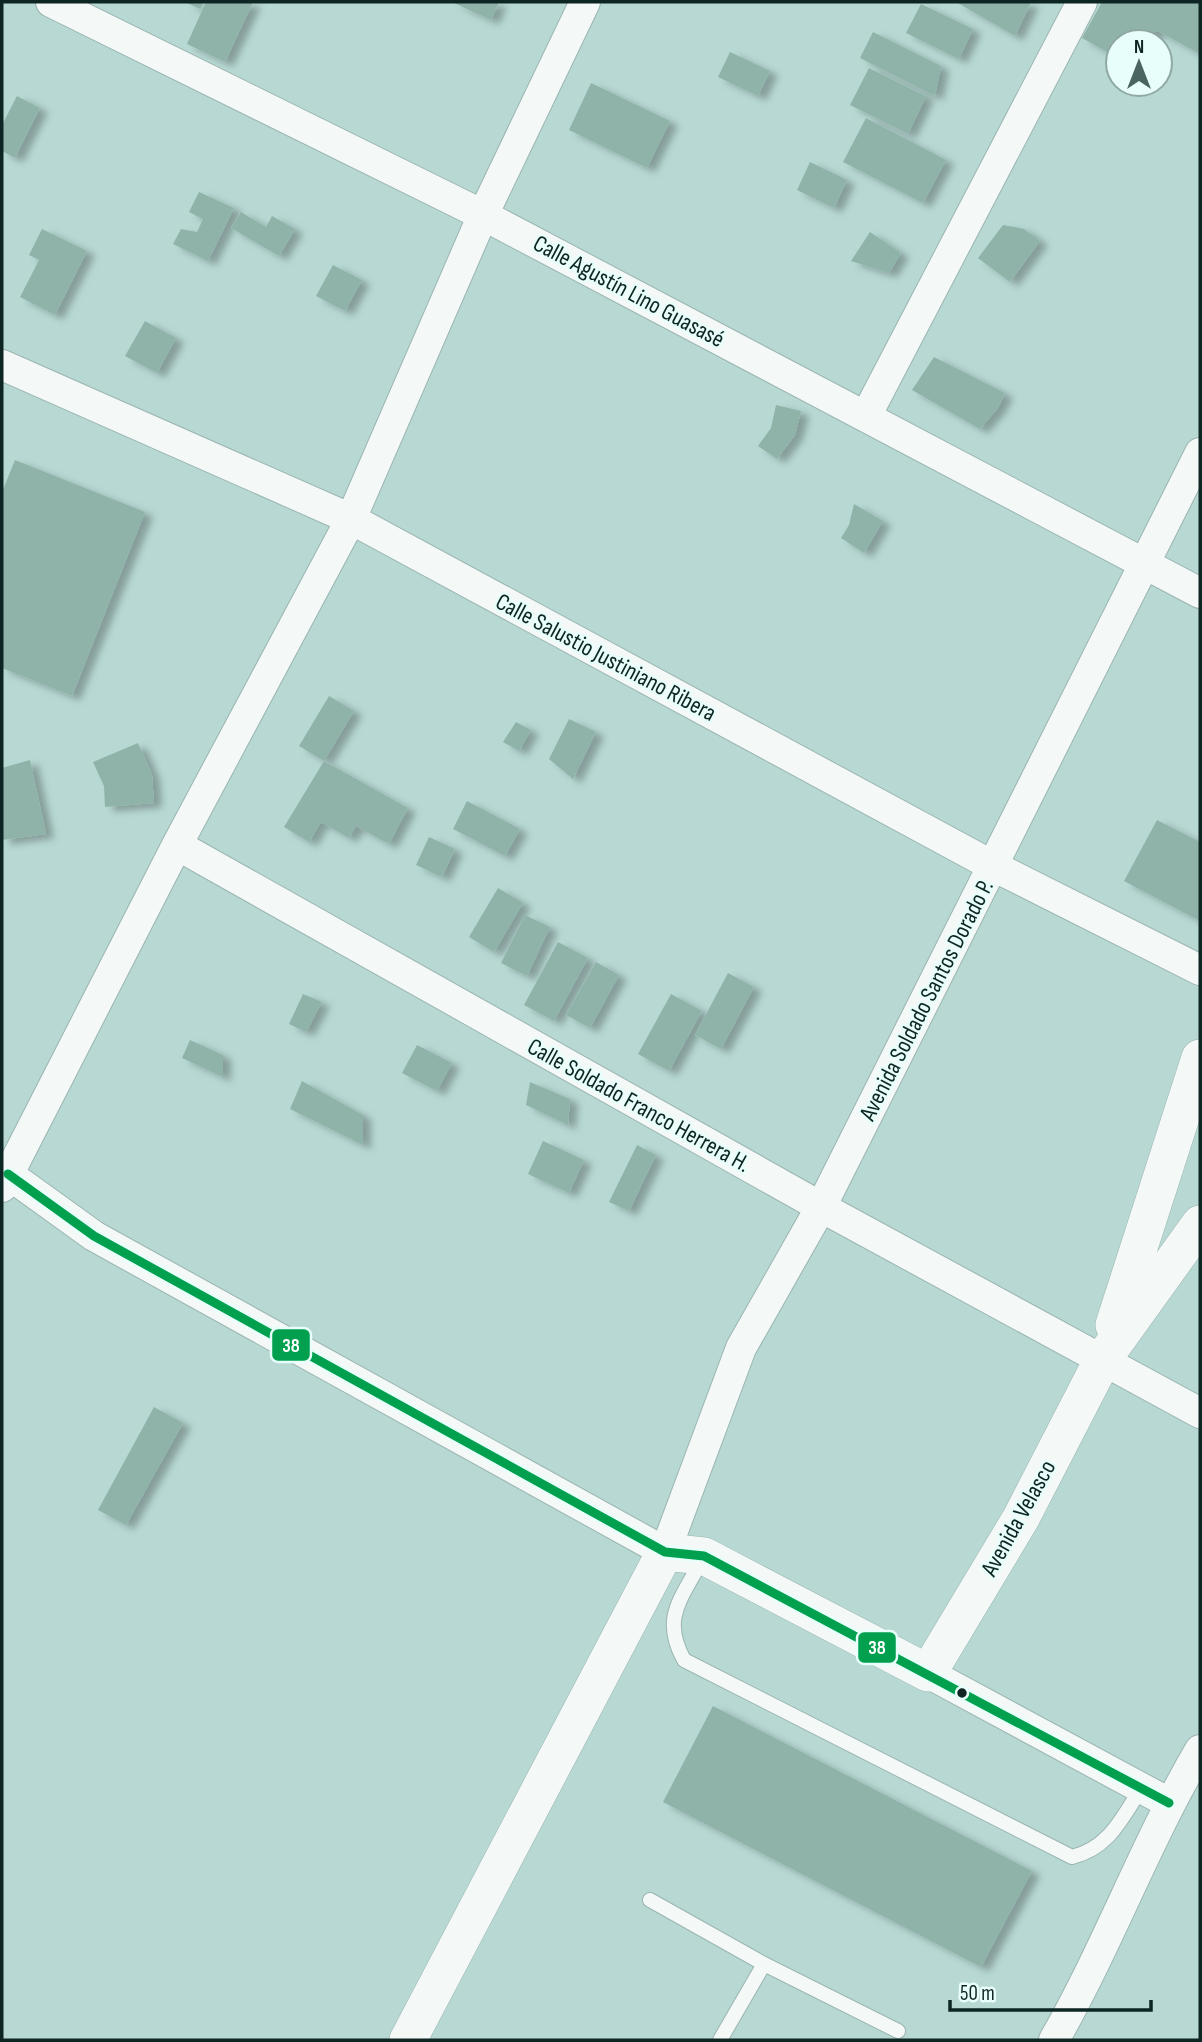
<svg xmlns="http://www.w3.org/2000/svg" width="1202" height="2042" viewBox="0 0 1202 2042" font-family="'Sofia Sans Condensed',sans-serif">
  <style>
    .building { fill: #8fb3a9; filter: url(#shadow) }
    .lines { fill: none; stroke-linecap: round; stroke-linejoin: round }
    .service-casing { stroke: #9bb5b1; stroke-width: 16 }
    .minor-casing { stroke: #9bb5b1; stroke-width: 32 }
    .tertiary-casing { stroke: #9bb5b1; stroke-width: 38 }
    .service { stroke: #f4f9f8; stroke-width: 14 }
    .minor { stroke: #f4f9f8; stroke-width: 30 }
    .tertiary { stroke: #f4f9f8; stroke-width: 37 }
    .bus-1-casing { stroke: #e7fefa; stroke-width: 14 }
    .bus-1 { stroke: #01a04f; stroke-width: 9 }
    .bus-dot { fill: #0e2623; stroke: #e7fefa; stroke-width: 2.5 }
    .labels { text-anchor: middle; stroke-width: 5; stroke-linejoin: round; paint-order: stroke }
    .street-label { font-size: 24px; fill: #0e2623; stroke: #e7fefa }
    .line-badge { stroke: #e7fefa; stroke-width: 2.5 }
    .badge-label { font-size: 19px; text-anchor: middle; font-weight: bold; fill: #fff }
  </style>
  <defs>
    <filter id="shadow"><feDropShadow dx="8" dy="4.5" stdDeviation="3.5" flood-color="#0004"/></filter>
  </defs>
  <rect width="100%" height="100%" fill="#b7d8d3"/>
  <path class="building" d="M 185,2 L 204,2 L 200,9 Z
    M 206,2 L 253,2 L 225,62 L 187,44 Z
    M 452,2 L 499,2 L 491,20 Z
    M 956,2 L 1031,2 L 1015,36 Z
    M 1102,2 L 1200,2 L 1200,54 L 1156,30 L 1149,42 L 1118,42 L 1118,58 L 1082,38 Z
    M 921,4 L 973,29 L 959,59 L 906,33 Z
    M 873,32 L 941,66 L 935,96 L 860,58 Z
    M 730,52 L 770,71 L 758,96 L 718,77 Z
    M 869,68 L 926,96 L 908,134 L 850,105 Z
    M 591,83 L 670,121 L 647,168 L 569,130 Z
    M 17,96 L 40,108 L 15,158 L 2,151 L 2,125 Z
    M 866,118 L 946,160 L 923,203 L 843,162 Z
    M 810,162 L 847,180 L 834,208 L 797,190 Z
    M 199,192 L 234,208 L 208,261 L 173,244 L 181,229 L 197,232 L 203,219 L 189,212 Z
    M 241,212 L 266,227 L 272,216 L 295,229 L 279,256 L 231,228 Z
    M 1003,225 L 1024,229 L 1040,241 L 1010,282 L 978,258 Z
    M 42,229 L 87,251 L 55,315 L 20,297 L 39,260 L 29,255 Z
    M 870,232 L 901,253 L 889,273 L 851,261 Z
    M 333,265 L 362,280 L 345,311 L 316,296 Z
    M 145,321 L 176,338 L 157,373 L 125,356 Z
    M 934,357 L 1005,393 L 998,408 L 980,429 L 912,390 Z
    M 776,405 L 801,411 L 795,435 L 777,459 L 758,446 L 771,428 Z
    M 15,460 L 145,512 L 72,696 L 2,668 L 2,492 Z
    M 854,504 L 883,521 L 864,553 L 841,538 L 849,525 Z
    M 329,696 L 354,711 L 324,761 L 299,746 Z
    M 569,719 L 596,732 L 573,779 L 549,759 Z
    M 516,722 L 531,730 L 519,751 L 503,742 Z
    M 138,743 L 152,775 L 154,803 L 105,807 L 104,786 L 93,762 Z
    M 30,760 L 46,834 L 2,840 L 2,768 Z
    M 324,761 L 408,808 L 389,844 L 356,826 L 349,838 L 321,822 L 309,842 L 284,827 Z
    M 467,801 L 520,829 L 505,856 L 453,829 Z
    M 1157,820 L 1200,842 L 1200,921 L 1124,881 Z
    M 429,837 L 455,849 L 442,877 L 416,865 Z
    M 498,888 L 523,903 L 494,952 L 469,937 Z
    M 525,915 L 550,927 L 527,976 L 501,963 Z
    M 558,942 L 588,958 L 554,1021 L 524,1005 Z
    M 596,962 L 619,975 L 590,1028 L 566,1015 Z
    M 728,973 L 754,987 L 721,1049 L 695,1035 Z
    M 303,994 L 322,1002 L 306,1032 L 289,1024 Z
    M 671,994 L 702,1011 L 669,1071 L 638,1054 Z
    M 190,1040 L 223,1055 L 223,1077 L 182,1058 Z
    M 417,1045 L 452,1063 L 437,1091 L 402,1073 Z
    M 302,1081 L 363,1115 L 363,1145 L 290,1109 Z
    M 530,1082 L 570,1099 L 568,1125 L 526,1105 Z
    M 543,1141 L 584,1160 L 569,1193 L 528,1174 Z
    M 637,1145 L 656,1155 L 629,1211 L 609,1202 Z
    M 154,1407 L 183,1423 L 126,1525 L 98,1510 Z
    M 713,1706 L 1032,1871 L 981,1967 L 663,1802 Z"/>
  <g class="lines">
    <defs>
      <path id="service" d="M 703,1557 C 683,1598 660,1616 684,1660 L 1072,1857 C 1109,1848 1122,1818 1142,1787
        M 650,1900 L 764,1964 L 898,2031
        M 720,2040 L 764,1964"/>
      <path id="minor" d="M 51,2 L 483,215 L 1200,593
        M 2,365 L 351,519 L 993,866 L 1200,970
        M 866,416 L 1082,2
        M 177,845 L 821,1207 L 1200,1413
        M 8,1174 L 94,1236 L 665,1552 L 741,1348 L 821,1207 L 1200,453
        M 2,1187 L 177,845 L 351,519 L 483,215 L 585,2
        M 928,1673 L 1169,1803
        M 1054,2040 C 1108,1946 1145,1843 1200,1750"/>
      <path id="tertiary" d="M 1114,1325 L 1200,1058
        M 408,2040 L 665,1552 L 704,1556 L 928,1673 L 1021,1518 L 1103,1359 L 1200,1224"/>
    </defs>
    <use href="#service" class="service-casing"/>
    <use href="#minor" class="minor-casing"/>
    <use href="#tertiary" class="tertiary-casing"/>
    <use href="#service" class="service"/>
    <use href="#minor" class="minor"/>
    <use href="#tertiary" class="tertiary"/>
    <defs>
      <path id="bus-1" d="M 8,1174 L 94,1236 L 665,1552 L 704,1556 L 1169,1803"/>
    </defs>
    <use href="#bus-1" class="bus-1-casing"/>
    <use href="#bus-1" class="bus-1"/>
  </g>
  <circle class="bus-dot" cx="962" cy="1693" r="6"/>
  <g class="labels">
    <g class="street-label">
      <text transform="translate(629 291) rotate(28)" y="8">Calle Agustín Lino Guasasé</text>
      <text transform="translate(606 657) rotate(28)" y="8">Calle Salustio Justiniano Ribera</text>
      <text transform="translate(926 1000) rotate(-63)" y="8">Avenida Soldado Santos Dorado P.</text>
      <text transform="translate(639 1105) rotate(29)" y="8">Calle Soldado Franco Herrera H.</text>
      <text transform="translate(1018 1518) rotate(-61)" y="8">Avenida Velasco</text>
    </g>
  </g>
  <g class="line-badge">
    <rect x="271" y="1328" width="40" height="34" rx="7" fill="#01a04f"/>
    <rect x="857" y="1631" width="40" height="33" rx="7" fill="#01a04f"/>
  </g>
  <g class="badge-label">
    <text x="291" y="1352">38</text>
    <text x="877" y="1654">38</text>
  </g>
  <rect width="1202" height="2042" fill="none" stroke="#0e2623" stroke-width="7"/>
  <g transform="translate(1139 63)"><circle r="33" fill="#e7fefa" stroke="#90a8a4" stroke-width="2"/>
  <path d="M0-5L12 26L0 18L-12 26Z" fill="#496461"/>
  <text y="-10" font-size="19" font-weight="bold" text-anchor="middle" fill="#0e2623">N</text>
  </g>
  <path d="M950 2000v10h201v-10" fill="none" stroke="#0e2623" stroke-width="3.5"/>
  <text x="960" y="2000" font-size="21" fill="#0e2623" stroke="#e7fefa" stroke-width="5" paint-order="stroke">50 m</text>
</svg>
